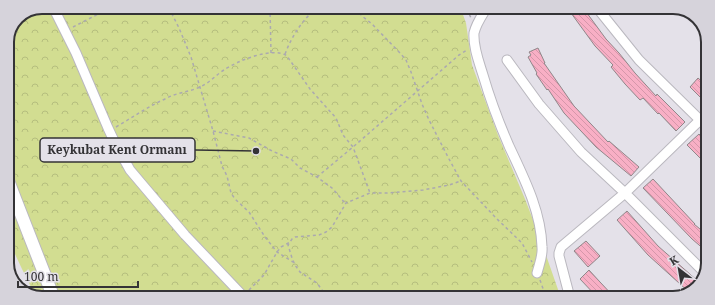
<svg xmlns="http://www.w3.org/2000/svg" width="715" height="305" viewBox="0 0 715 305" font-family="'Noto Serif',serif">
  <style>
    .forest { fill: url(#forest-crowns) }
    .building { fill: url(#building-back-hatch); stroke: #90878a }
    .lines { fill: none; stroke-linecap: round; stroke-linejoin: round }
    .minor-casing { stroke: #bab8bf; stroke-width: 11 }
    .tertiary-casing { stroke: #bab8bf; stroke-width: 14 }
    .path { stroke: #aba9af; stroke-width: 1.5; stroke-dasharray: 3 3; stroke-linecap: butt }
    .minor { stroke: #fff; stroke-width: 9 }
    .tertiary { stroke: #fff; stroke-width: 12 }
    .rim { fill: none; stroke: #343336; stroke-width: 2 }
    .leader { fill: none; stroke: #343336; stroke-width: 1.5 }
    .callout-dot { fill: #343336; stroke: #e4e1e9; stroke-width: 1.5 }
    .callout { fill: #e4e1e9; stroke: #343336; stroke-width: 1.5 }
    .callout-label { font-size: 12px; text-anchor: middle; font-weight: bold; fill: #343336 }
  </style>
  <defs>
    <pattern id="forest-crowns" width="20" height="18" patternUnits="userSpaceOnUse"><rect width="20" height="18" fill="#d2dd91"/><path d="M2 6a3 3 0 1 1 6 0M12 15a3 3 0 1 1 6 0" fill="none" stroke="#b5be7e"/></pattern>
    <pattern id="building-back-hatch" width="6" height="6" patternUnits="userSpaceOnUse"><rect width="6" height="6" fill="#f8afc5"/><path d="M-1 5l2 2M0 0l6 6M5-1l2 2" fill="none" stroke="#d597aa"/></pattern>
  </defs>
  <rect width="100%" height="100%" fill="#e4e1e9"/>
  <path class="forest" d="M 42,7 L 461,9 L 466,23 L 472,65 L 498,135 L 525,199 L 540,238 L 561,298 L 35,295 L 22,269 L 7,237 L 7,40 L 17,17 Z"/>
  <path class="building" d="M 577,9 L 584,9 L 606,39 L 619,53 L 635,73 L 656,96 L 657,94 L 685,122 L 676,131 L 659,113 L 658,114 L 643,98 L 640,100 L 625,84 L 611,67 L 613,65 L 595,46 L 571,13 Z
    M 538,48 L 545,63 L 544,63 L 574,106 L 608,142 L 609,141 L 639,167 L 631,176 L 596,147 L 564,113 L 548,89 L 547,90 L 536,74 L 537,73 L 528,57 L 531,55 L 529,52 Z
    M 698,78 L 707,86 L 707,92 L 701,98 L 690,87 Z
    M 699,134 L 707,142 L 707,165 L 687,145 Z
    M 653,179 L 695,224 L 694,224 L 706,234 L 706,251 L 692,239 L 643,188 Z
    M 627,211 L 658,246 L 700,283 L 693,292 L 690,293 L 648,255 L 617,220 Z
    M 586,241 L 600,256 L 588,267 L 574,251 Z
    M 589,270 L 600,282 L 615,298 L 598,298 L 580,279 Z"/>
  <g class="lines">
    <defs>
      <path id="minor" d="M 53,7 L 76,53 L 108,128 L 115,143 L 130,170 L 185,235 L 243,296
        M 486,9 C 481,17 476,24 474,33 C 473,47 479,62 483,75 C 490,99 499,123 509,146 C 524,178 541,211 542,247 C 543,256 539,265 537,273
        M 598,9 L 639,60 L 700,120 L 707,128
        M 507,60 L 539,104 L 581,152 L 625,193 L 705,273
        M 570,298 L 559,256 L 559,253 L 561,247 L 625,193 L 700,120"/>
      <path id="tertiary" d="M 7,178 L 53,296"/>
    </defs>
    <use href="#minor" class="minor-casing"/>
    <use href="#tertiary" class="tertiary-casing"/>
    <path class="path" d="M 169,8 L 179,28 L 191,57 L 213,131 L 222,166 L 227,176 L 231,193 L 235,199 L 249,212 L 265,237 L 277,252 L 293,262
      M 270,8 L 271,53
      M 356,8 L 362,16 L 372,24 L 401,54 L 406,60 L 411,72 L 422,104 L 429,120 L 449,159 L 461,181 L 497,219 L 522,243 L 532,262
      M 467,9 L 471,18
      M 73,27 L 112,7
      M 285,54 C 292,36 302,20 317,8
      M 116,127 C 133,117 149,106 167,98 C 178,92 191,92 202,86 C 210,82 216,75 224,70 C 237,61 273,46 287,56 L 310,89 L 336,118 L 343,135 L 353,147 L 370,193
      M 213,131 L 249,138 L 272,151 L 291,159 L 300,168 L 317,177 L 332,188 L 345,203
      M 317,177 L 353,147 L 459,55 L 467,50
      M 540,280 L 546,297
      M 249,290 L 264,275 L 277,252 L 281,247 L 290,242
      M 327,297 L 317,283 L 300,272 L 295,265 L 292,258 L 288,245 L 292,239 L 295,237 L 319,235 L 326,232 L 332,227 L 346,203 L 370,193 L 387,193 L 423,190 L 449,185 L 461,181"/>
    <use href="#minor" class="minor"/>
    <use href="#tertiary" class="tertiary"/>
  </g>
  <path d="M0 0H715V305H0ZM42 14H673A28 28 0 0 1 701 42V263A28 28 0 0 1 673 291H42A28 28 0 0 1 14 263V42A28 28 0 0 1 42 14Z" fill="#d6d3db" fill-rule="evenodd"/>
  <path class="rim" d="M42 14H673A28 28 0 0 1 701 42V263A28 28 0 0 1 673 291H42A28 28 0 0 1 14 263V42A28 28 0 0 1 42 14Z"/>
  <path class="leader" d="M256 151L195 150"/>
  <circle class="callout-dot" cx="256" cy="151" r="4"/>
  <rect class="callout" x="40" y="138" width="155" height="24" rx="4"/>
  <g class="callout-label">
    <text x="117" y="154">Keykubat Kent Ormanı</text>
  </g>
  <g transform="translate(679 269) rotate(329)" stroke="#e4e1e9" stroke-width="3" paint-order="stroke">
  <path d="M0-3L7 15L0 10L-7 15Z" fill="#343336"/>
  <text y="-6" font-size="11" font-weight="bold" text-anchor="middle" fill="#343336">K</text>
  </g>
  <path d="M18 281v6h120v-6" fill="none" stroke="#343336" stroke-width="2"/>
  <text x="24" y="281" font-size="12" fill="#343336" stroke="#e4e1e9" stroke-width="3" paint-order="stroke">100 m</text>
</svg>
